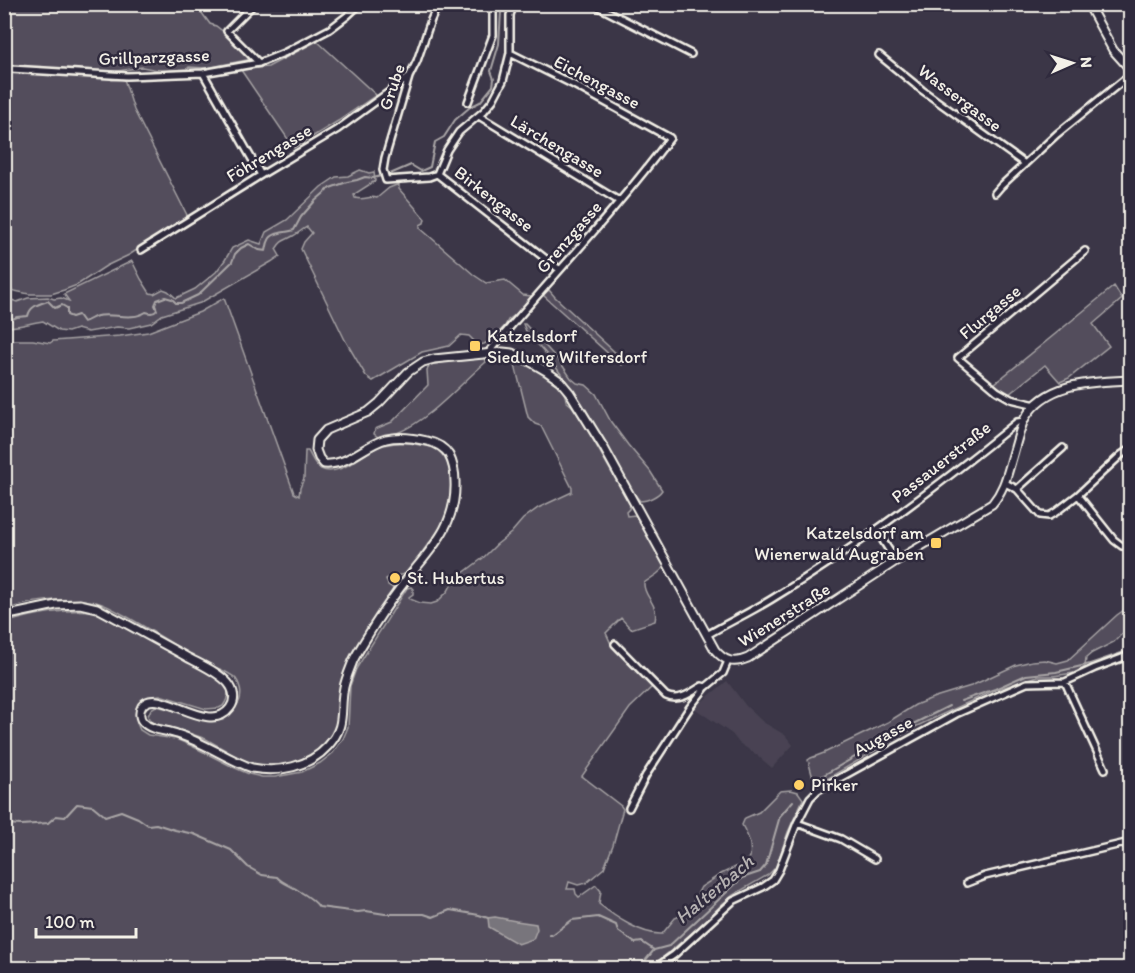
<svg xmlns="http://www.w3.org/2000/svg" width="1135" height="973" viewBox="0 0 1135 973" font-family="Itim,sans-serif">
  <style>
    .built { fill: #484352 }
    .green { fill: #534e5c; stroke: #a4a0a2; stroke-width: 1.5 }
    .water { fill: #78747b; stroke: #aaa6a7; stroke-width: 1.5 }
    .lines { fill: none; stroke-linecap: round; stroke-linejoin: round }
    .stream { stroke: #aaa6a7; stroke-width: 2 }
    .minor-casing { stroke: #f4f1e8; stroke-width: 10 }
    .tertiary-casing { stroke: #f4f1e8; stroke-width: 11 }
    .minor { stroke: #2f2a3d; stroke-width: 5 }
    .tertiary { stroke: #2f2a3d; stroke-width: 7 }
    .poi-dot { fill: #ffd166; stroke: #2f2a3d; stroke-width: 2 }
    .labels { text-anchor: middle; stroke-width: 5; stroke-linejoin: round; paint-order: stroke }
    .street-label { font-size: 18px; fill: #f4f1e8; stroke: #2f2a3d }
    .poi-label { font-size: 18px; fill: #f4f1e8; stroke: #2f2a3d; text-anchor: start }
    .water-label { font-size: 20px; font-style: italic; fill: #b6b2b2; stroke: #2f2a3d }
  </style>
  <rect width="100%" height="100%" fill="#3b3647"/>
  <filter id="ink" filterUnits="userSpaceOnUse"><feTurbulence type="fractalNoise" baseFrequency=".0167" numOctaves="2"/><feDisplacementMap in="SourceGraphic" scale="12" xChannelSelector="R" yChannelSelector="G"/><feConvolveMatrix kernelMatrix="1 2 1 2 8 2 1 2 1" color-interpolation-filters="sRGB"/></filter>
  <g filter="url(#ink)">
    <path class="built" d="M 727,681 L 746,706 L 763,722 L 785,735 L 793,745 L 772,768 L 757,755 L 739,743 L 732,734 L 694,708 Z"/>
    <path class="green" d="M 5,5 L 196,5 L 210,24 L 216,26 L 225,33 L 243,50 L 249,58 L 247,60 L 206,68 L 189,67 L 187,69 L 163,71 L 142,67 L 113,72 L 112,80 L 124,79 L 134,110 L 187,215 L 185,219 L 129,255 L 106,266 L 77,285 L 64,290 L 51,294 L 29,294 L 5,289 Z
      M 317,41 L 376,95 L 338,121 L 294,148 L 241,70 L 268,67 Z
      M 360,170 L 369,173 L 374,172 L 375,181 L 356,193 L 354,195 L 355,198 C 366,201 368,195 377,198 L 389,188 L 399,184 L 399,189 L 425,219 L 424,223 L 420,225 L 420,228 L 474,275 L 486,283 L 505,280 L 523,295 L 532,296 L 519,312 L 508,320 L 505,326 L 491,340 L 484,344 L 478,345 L 469,336 L 461,335 L 449,346 L 422,352 L 373,381 L 366,376 L 345,340 L 301,249 L 304,242 L 312,233 L 307,227 C 301,230 299,233 293,236 C 285,241 282,239 276,249 L 280,256 L 271,262 L 200,303 L 162,315 L 151,323 L 129,328 L 117,327 L 88,332 L 77,329 L 68,332 L 59,331 L 43,321 C 29,323 19,327 4,327 L 4,297 L 17,302 L 28,298 L 48,297 L 54,299 L 61,298 L 69,301 L 64,294 L 132,261 L 141,279 L 150,293 L 154,294 L 163,289 L 168,291 L 176,298 L 195,289 L 216,272 L 225,260 L 232,248 L 249,240 L 261,244 L 266,232 L 287,220 L 321,187 L 336,177 L 348,176 Z
      M 1114,286 L 1122,299 L 1093,324 L 1109,346 L 1069,378 L 1060,382 L 1045,365 L 1009,394 L 994,384 Z
      M 549,290 L 555,297 L 619,356 L 624,362 L 624,364 L 622,365 L 620,364 L 544,296 L 544,294 Z
      M 224,298 L 294,493 L 299,496 L 300,488 L 304,478 L 305,451 L 308,451 C 312,457 314,465 321,469 C 340,479 366,449 384,445 C 397,442 408,442 420,445 C 425,446 430,446 434,448 C 460,462 451,508 440,529 C 435,537 428,543 423,551 C 418,557 417,564 411,570 C 404,577 394,574 386,579 L 388,585 L 393,588 L 391,596 L 352,658 L 336,729 L 327,743 L 318,752 L 307,759 L 283,765 L 271,767 L 259,766 L 246,762 L 206,739 L 183,731 L 150,722 L 148,716 L 151,709 L 156,706 C 172,709 208,723 223,717 C 229,714 234,709 237,705 C 243,698 241,686 236,679 C 229,671 213,667 203,662 C 177,647 151,630 124,615 C 114,610 103,602 91,601 C 65,597 29,601 5,610 L 4,342 L 7,340 L 33,340 L 50,343 L 53,341 L 120,336 L 148,332 L 200,312 Z
      M 523,324 L 525,324 L 560,362 L 571,378 L 577,383 L 586,385 L 596,394 L 611,422 L 628,445 L 650,471 L 662,490 C 658,496 647,501 640,501 L 632,491 L 582,403 L 547,355 L 526,331 Z
      M 479,358 L 485,358 L 486,362 C 459,385 430,420 397,433 C 391,435 384,436 378,437 L 374,434 L 375,429 L 392,422 L 428,385 L 427,370 L 430,365 L 457,360 Z
      M 517,360 C 533,367 565,381 566,401 L 572,406 L 583,422 L 630,505 L 629,509 L 626,512 L 627,516 L 635,515 L 666,566 L 657,574 L 644,583 C 643,597 659,603 655,621 L 631,629 L 621,618 L 606,633 L 612,646 L 652,687 L 630,708 L 582,776 L 621,806 L 623,809 L 613,845 L 604,868 L 586,883 L 578,885 L 569,882 L 567,889 L 575,889 L 576,894 L 579,897 L 596,885 L 601,891 L 599,904 C 615,917 642,935 662,934 L 675,918 L 687,913 L 701,887 L 721,874 L 740,865 L 750,857 C 752,844 748,836 742,825 L 745,818 L 759,812 L 780,791 L 791,790 L 798,792 L 803,799 L 788,832 L 776,867 L 768,875 L 733,895 L 721,905 L 705,922 L 650,968 L 5,968 L 5,623 C 37,613 63,609 97,611 L 214,675 C 227,686 233,691 223,706 L 219,708 L 206,709 L 160,695 L 151,696 L 144,699 L 140,705 L 137,711 L 137,723 L 140,730 L 148,735 L 176,739 L 192,746 L 233,767 L 249,774 L 262,777 L 275,777 L 302,772 L 320,763 L 333,753 L 343,739 L 348,727 L 350,686 L 356,669 L 407,588 L 411,587 L 413,589 L 413,594 L 409,597 L 410,599 L 420,603 L 431,604 L 437,602 L 448,591 L 454,580 L 483,558 L 496,545 L 511,533 L 523,519 L 538,508 L 572,492 L 572,488 L 541,426 L 535,424 L 528,417 L 515,365 L 515,362 Z
      M 1130,606 L 1130,626 L 1114,642 L 1092,653 L 1086,658 L 1085,667 L 1074,673 L 1053,676 L 1038,676 L 995,690 L 915,727 L 820,783 L 814,782 L 808,760 L 811,758 L 824,753 L 888,722 L 915,705 L 935,697 L 971,686 L 1016,665 L 1032,661 L 1045,660 L 1057,663 L 1068,660 L 1117,615 Z"/>
    <path class="water" d="M 495,917 L 516,921 L 536,924 L 537,929 L 533,939 L 518,944 L 489,927 L 488,918 Z"/>
    <g class="lines">
      <path class="stream" d="M 4,316 L 10,320 L 17,317 L 28,316 C 30,306 39,304 48,301 L 55,308 L 62,305 L 67,308 L 67,315 L 72,317 L 78,315 L 83,322 C 89,321 92,317 97,316 C 113,313 132,321 146,312 C 150,313 154,314 157,310 L 155,305 L 157,300 L 165,297 L 172,299 L 176,303 L 181,303 L 198,295 L 232,262 L 235,254 L 241,248 L 249,244 L 259,250 L 266,251 C 267,247 267,243 269,240 C 272,232 286,233 294,230 L 301,217 L 315,201 L 330,188 L 347,182 L 357,180 L 365,177 L 373,178 L 390,174 L 411,165 L 421,171 L 430,167 L 435,142 L 444,137 L 455,120 L 470,107 L 480,102 L 493,86 L 494,79 L 491,71 L 499,44 L 501,11
        M 961,701 L 995,689 L 1026,675 L 1056,672 L 1090,664 L 1130,650
        M 822,776 L 905,728 L 949,706
        M 4,824 L 22,825 L 48,823 L 56,816 L 65,817 L 77,804 L 93,806 L 105,816 L 121,811 L 138,818 L 148,825 L 156,824 L 175,830 L 194,834 L 231,850 L 248,867 L 262,875 L 277,877 C 283,884 291,885 299,891 C 306,895 314,900 319,907 L 358,912 L 366,911 L 385,914 L 424,914 L 433,917 L 450,910 L 479,915 L 488,918
        M 549,935 L 552,935 L 572,920 L 598,917 L 616,925 L 618,931 L 635,943 L 642,942 L 654,950
        M 626,968 L 627,965 L 640,967 L 654,950 L 669,946 L 742,878 L 760,872 L 766,865 L 780,816 L 793,801"/>
      <defs>
        <path id="minor" d="M 254,4 L 227,31 L 259,63
          M 438,4 L 431,20 L 417,61 L 409,77 L 385,158 L 383,170 L 386,180 L 429,177 L 437,174 L 447,150 L 459,132 L 484,111 L 493,100 L 503,81 L 510,53 L 510,15 L 514,4
          M 593,4 L 691,54
          M 879,55 L 922,90 L 1025,164
          M 4,67 L 11,69 L 127,76 L 203,73 L 259,63 L 284,53 L 330,29 L 347,16 L 360,4
          M 203,73 L 261,175
          M 468,102 L 493,35 L 493,4
          M 479,116 L 619,201
          M 437,174 L 560,270
          M 995,193 L 1001,186 L 1057,134 L 1130,75
          M 1128,230 L 1130,228
          M 141,250 L 261,175 L 338,129 L 408,78
          M 488,353 C 548,281 614,213 670,138 L 574,85 L 510,53
          M 1036,405 L 1011,399 L 997,391 L 958,358 L 1085,251
          M 1005,483 L 1017,489 L 1040,515 L 1049,516 L 1056,512 L 1078,495 L 1121,455 L 1130,449
          M 1017,489 L 1063,448
          M 1078,495 L 1114,540 L 1122,546 L 1130,547
          M 876,530 L 896,561
          M 707,635 C 729,622 753,611 775,597 C 860,545 940,485 1017,422 L 1024,421
          M 615,644 L 666,696 C 679,702 691,693 702,686 L 706,687
          M 1065,682 L 1105,769
          M 629,808 L 646,775 L 690,707 L 706,687 L 723,673 L 728,661
          M 797,823 L 841,839 L 875,859
          M 967,883 L 985,876 L 1130,842
          M 655,968 L 674,955 L 733,901 L 763,887 L 773,880 L 779,870 L 797,823 L 810,798 L 818,790 L 956,714 L 1027,683 L 1065,682 L 1095,668 L 1130,655"/>
        <path id="tertiary" d="M 1088,4 L 1113,50 L 1130,69
          M 4,616 L 56,605 L 80,604 L 97,608 C 127,624 156,640 185,656 C 199,664 217,671 228,683 C 234,690 236,700 230,708 C 209,737 157,684 142,706 C 139,711 139,718 143,722 C 151,731 167,730 177,734 C 204,742 226,759 252,768 C 279,773 309,767 328,746 C 347,725 339,711 344,687 C 346,678 350,669 353,661 C 357,653 362,645 367,637 C 377,620 388,604 400,588 C 426,553 457,529 455,482 C 455,473 453,463 449,455 C 444,447 436,443 427,441 C 414,438 399,436 386,439 C 364,445 348,466 324,464 L 319,458 L 316,450 L 317,440 L 326,430 L 368,412 L 379,403 L 408,372 L 423,362 L 434,359 L 503,352 L 512,353 L 529,361 L 546,371 L 560,381 L 570,393 L 604,448 L 715,650 C 725,662 734,664 748,658 L 896,561 L 992,504 C 1004,490 1007,475 1012,458 C 1016,445 1019,430 1025,418 C 1047,381 1093,382 1130,380"/>
      </defs>
      <use href="#minor" class="minor-casing"/>
      <use href="#tertiary" class="tertiary-casing"/>
      <use href="#minor" class="minor"/>
      <use href="#tertiary" class="tertiary"/>
    </g>
  </g>
  <g class="poi-dot">
    <rect x="469" y="340" width="12" height="12" rx="3"/>
    <rect x="930" y="537" width="12" height="12" rx="3"/>
    <circle cx="395" cy="578" r="6"/>
    <circle cx="799" cy="785" r="6"/>
  </g>
  <g class="labels">
    <g class="street-label">
      <text transform="translate(154 57) rotate(-2)" y="6">Grillparzgasse</text>
      <text transform="translate(597 82) rotate(28)" y="6">Eichengasse</text>
      <text transform="translate(392 87) rotate(-71)" y="6">Grube</text>
      <text transform="translate(960 98) rotate(37)" y="6">Wassergasse</text>
      <text transform="translate(557 146) rotate(31)" y="6">Lärchengasse</text>
      <text transform="translate(269 153) rotate(-31)" y="6">Föhrengasse</text>
      <text transform="translate(494 199) rotate(38)" y="6">Birkengasse</text>
      <text transform="translate(569 237) rotate(-49)" y="6">Grenzgasse</text>
      <text transform="translate(990 312) rotate(-40)" y="6">Flurgasse</text>
      <text transform="translate(941 462) rotate(-38)" y="6">Passauerstraße</text>
      <text transform="translate(784 615) rotate(-32)" y="6">Wienerstraße</text>
      <text transform="translate(883 736) rotate(-29)" y="6">Augasse</text>
    </g>
    <g class="poi-label">
      <text x="487" y="342">Katzelsdorf<tspan x="487" dy="21">Siedlung Wilfersdorf</tspan></text>
      <text x="924" y="539" text-anchor="end">Katzelsdorf am<tspan x="924" dy="21">Wienerwald Augraben</tspan></text>
      <text x="407" y="584">St. Hubertus</text>
      <text x="811" y="791">Pirker</text>
    </g>
    <g class="water-label">
      <text transform="translate(714 889) rotate(-40)" y="7">Halterbach</text>
    </g>
  </g>
  <rect width="1135" height="973" fill="none" stroke="#2f2a3d" stroke-width="24"/>
  <rect x="12" y="12" width="1111" height="949" fill="none" stroke="#f4f1e8" stroke-width="2" filter="url(#ink)"/>
  <g transform="translate(1072 63) rotate(87)" stroke="#2f2a3d" stroke-width="4.5" paint-order="stroke">
  <path d="M0-4.5L10 22L0 15L-10 22Z" fill="#f4f1e8"/>
  <text y="-9" font-size="16" font-weight="bold" text-anchor="middle" fill="#f4f1e8">N</text>
  </g>
  <path d="M36 928v9h100v-9" fill="none" stroke="#f4f1e8" stroke-width="3"/>
  <text x="45" y="928" font-size="18" fill="#f4f1e8" stroke="#2f2a3d" stroke-width="4.5" paint-order="stroke">100 m</text>
</svg>
